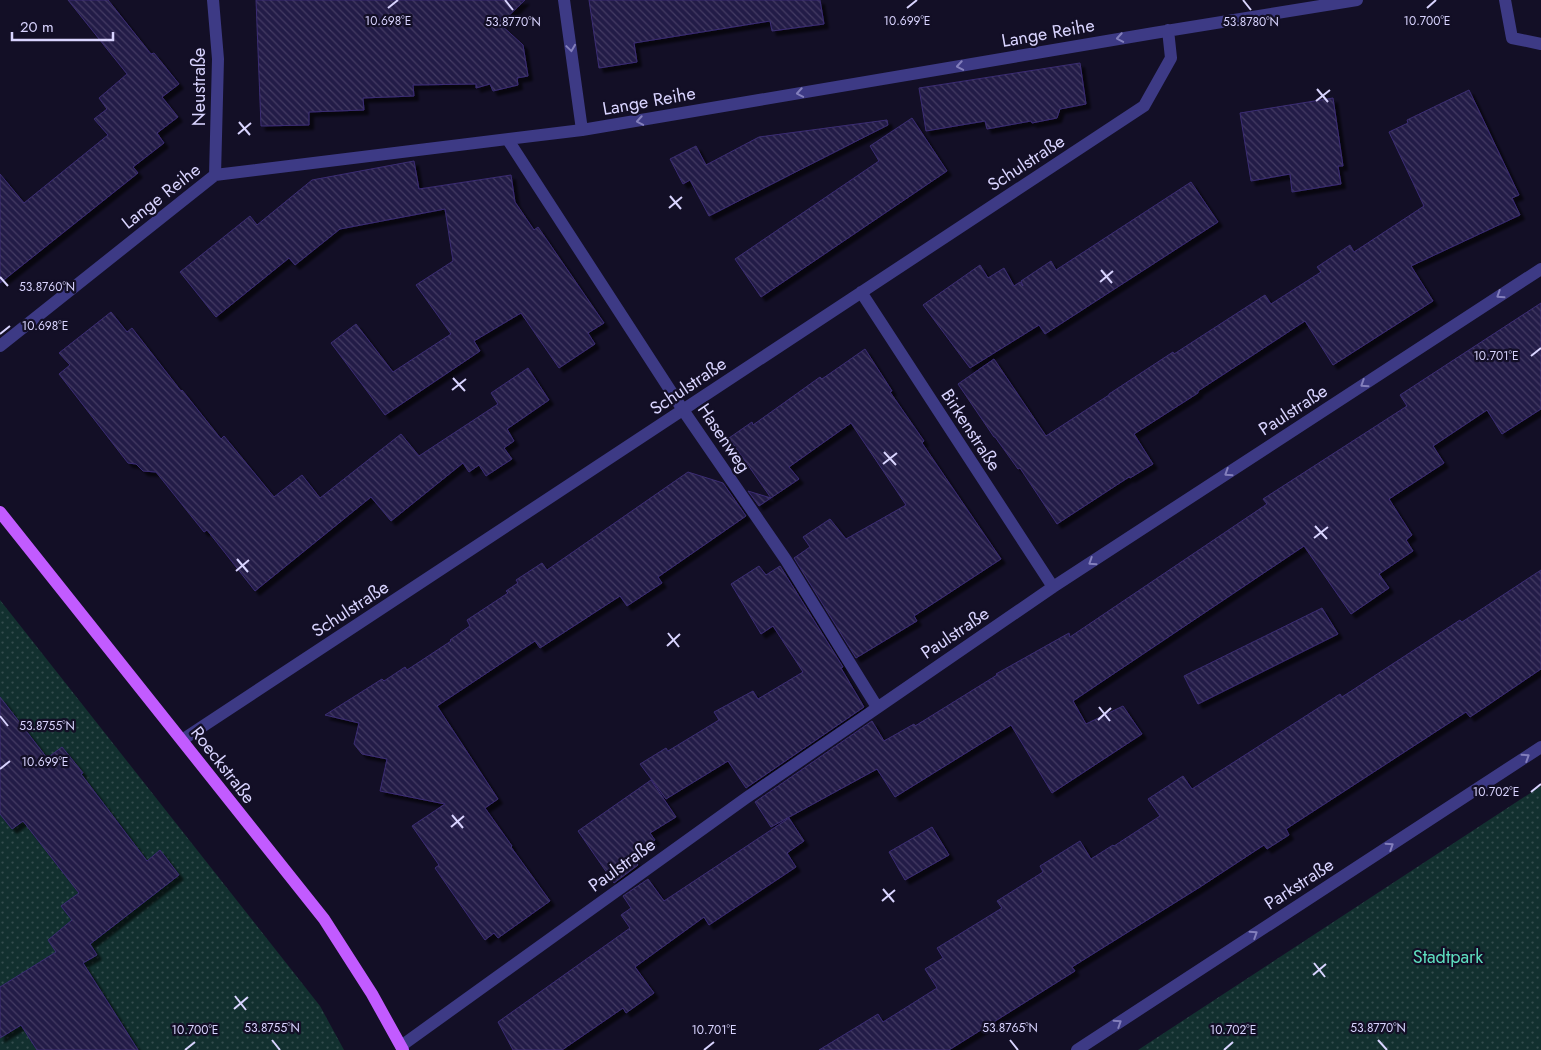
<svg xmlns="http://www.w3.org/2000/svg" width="1541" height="1050" viewBox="0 0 1541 1050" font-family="Jost,sans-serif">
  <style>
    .park { fill: url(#park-dots) }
    .building { fill: url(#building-back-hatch); stroke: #3b2d73; filter: url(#shadow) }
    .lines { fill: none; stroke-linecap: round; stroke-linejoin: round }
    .minor { stroke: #3d3a85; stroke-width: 12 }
    .major { stroke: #c25bff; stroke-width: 12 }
    .oneway { stroke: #837fbc }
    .ticks { fill: none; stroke: #d9d4ff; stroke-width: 2 }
    .labels { text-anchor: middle; stroke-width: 4.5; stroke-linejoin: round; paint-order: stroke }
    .street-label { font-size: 18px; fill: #d9d4ff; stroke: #130f26 }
    .park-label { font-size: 18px; fill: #5fe0c0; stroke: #130f26 }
    .ticks-label { font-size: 12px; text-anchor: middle; fill: #d9d4ff; stroke: #130f26; stroke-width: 4.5; stroke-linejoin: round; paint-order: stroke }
  </style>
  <defs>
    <pattern id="park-dots" width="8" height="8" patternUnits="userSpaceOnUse" patternTransform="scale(1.25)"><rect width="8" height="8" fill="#12302f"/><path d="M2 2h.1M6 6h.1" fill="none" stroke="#344d4e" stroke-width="1.8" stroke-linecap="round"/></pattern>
    <pattern id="building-back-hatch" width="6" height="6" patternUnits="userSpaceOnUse" patternTransform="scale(1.25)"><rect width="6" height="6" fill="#241b47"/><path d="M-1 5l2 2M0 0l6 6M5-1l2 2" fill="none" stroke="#433b63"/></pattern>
    <filter id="shadow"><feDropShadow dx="4.5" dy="4.5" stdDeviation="1" flood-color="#0009"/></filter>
  </defs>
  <rect width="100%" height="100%" fill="#130f26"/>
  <path class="park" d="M 0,600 L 320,1006 L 344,1050 L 0,1050 Z
    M 1541,786 L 1541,1050 L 1138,1050 Z"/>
  <path class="building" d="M 68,0 L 108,0 L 151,54 L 154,53 L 179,84 L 162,97 L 178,117 L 157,133 L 164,143 L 133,167 L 138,173 L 0,283 L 0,174 L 24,203 L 108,135 L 94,119 L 107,109 L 99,98 L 127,74 Z
    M 256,0 L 525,0 L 500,24 L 523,45 L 528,76 L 517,78 L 518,85 L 493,91 L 490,84 L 476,88 L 476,84 L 413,85 L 414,96 L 363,98 L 364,110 L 309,112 L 309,125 L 261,126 Z
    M 589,0 L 820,0 L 824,24 L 772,31 L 770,21 L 634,43 L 637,62 L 599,68 Z
    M 1080,63 L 1086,104 L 1060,109 L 1057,118 L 1032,123 L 1031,121 L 987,129 L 985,121 L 926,131 L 919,88 Z
    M 1469,90 L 1519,195 L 1512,198 L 1520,215 L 1411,266 L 1433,301 L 1333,365 L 1305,321 L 1198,391 L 1198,393 L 1134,434 L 1153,464 L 1130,478 L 1129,477 L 1057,524 L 1020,468 L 1018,469 L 995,437 L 994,437 L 958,384 L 994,359 L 1046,436 L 1109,395 L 1109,394 L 1173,352 L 1174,354 L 1265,295 L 1271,304 L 1321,272 L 1317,267 L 1350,245 L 1354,252 L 1424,206 L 1389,132 L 1408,123 L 1407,120 Z
    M 1333,98 L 1343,166 L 1338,166 L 1341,184 L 1292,192 L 1290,174 L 1251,181 L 1240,113 Z
    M 912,118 L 947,171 L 761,297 L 735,259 L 879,161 L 870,146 Z
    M 887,120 L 888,125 L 709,216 L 690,180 L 683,184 L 670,159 L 696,146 L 706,165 L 759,137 Z
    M 414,161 L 419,189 L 511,175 L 515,202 L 534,230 L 538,227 L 604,323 L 588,333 L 595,344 L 559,368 L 521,313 L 474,341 L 480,351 L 385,415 L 331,343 L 356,324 L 393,372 L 451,334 L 416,285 L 453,261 L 445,209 L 340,229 L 295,265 L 289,258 L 216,317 L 180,272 L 250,216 L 257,225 L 312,180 Z
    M 1191,182 L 1218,222 L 1045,334 L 1039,325 L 970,368 L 923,305 L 980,265 L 988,278 L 1004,268 L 1014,286 L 1020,282 L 1023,286 L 1021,281 L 1051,261 L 1056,270 Z
    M 1541,303 L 1541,409 L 1502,434 L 1487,410 L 1433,446 L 1444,463 L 1389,499 L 1412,535 L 1406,540 L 1413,551 L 1379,574 L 1389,588 L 1351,614 L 1304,546 L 1073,701 L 1086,724 L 1123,706 L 1142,734 L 1052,793 L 1011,725 L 895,797 L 877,769 L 771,827 L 755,802 L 872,721 L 884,741 L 914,724 L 915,726 L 997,675 L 996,674 L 1069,633 L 1070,637 L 1267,504 L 1263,499 L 1407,406 L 1400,395 Z
    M 111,312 L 127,332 L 132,328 L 181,391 L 182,390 L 221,439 L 224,436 L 274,497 L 302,475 L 320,498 L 401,434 L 419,456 L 498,404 L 491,393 L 528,368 L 549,400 L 507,429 L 514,441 L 504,448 L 512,459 L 486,476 L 479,465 L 469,472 L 463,463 L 391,521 L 371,497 L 255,591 L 207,530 L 204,532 L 156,472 L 143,471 L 136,464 L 128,463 L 59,374 L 70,365 L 59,353 Z
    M 865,349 L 892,391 L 890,392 L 924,441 L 922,443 L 1001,559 L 914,616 L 917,621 L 856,658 L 794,558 L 810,547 L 803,537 L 830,519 L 846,539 L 906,505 L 851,423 L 789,467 L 799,479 L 759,506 L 748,491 L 771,498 L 729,438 L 752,422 L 753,425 L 820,377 L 822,379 Z
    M 688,472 L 723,483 L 746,516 L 658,577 L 662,583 L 627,606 L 620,596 L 540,648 L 535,641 L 437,706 L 498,799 L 485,808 L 512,846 L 511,847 L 550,901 L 498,938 L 494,933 L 485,940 L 435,868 L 439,865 L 412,826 L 445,804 L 380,791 L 387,759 L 362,754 L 354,744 L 359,723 L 325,715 L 382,679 L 384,681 L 405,667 L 407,670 L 451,641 L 450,640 L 470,626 L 467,620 L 508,593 L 506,591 L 518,583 L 516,580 L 542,563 L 547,570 Z
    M 759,566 L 766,575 L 780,566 L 843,667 L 841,668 L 864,707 L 746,788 L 728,761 L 666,799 L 640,764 L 666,748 L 668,751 L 719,720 L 714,712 L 753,691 L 758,699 L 803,672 L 773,626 L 761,634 L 731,584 Z
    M 1541,570 L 1541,669 L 1485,707 L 1470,717 L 1466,712 L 1286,829 L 1289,835 L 1267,849 L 1264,845 L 1200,887 L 1072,967 L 1075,971 L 949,1050 L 819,1050 L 878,1014 L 883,1022 L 937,988 L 925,969 L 943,958 L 937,948 L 1002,908 L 997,901 L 1043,872 L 1040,866 L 1080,841 L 1091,859 L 1113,845 L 1114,846 L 1160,816 L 1148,799 L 1183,776 L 1192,789 L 1340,694 L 1342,697 L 1460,620 L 1462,622 Z
    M 1322,608 L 1338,634 L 1198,704 L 1184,676 Z
    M 0,697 L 47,758 L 62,747 L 83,773 L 81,774 L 147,861 L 160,850 L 179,875 L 90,944 L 97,955 L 83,963 L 138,1050 L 37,1050 L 21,1025 L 0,1038 L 0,987 L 56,952 L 48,940 L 72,920 L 61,906 L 79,893 L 23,821 L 12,829 L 0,814 Z
    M 651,780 L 676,817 L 650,833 L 655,840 L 631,856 L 638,865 L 614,883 L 578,831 Z
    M 789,818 L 804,841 L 787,853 L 796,867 L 709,925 L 704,917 L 635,967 L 654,993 L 626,1013 L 623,1008 L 562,1050 L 513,1050 L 498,1022 L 630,928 L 621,915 L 631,908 L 623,896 L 648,879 L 664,901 Z
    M 932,827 L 949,855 L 905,880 L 889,852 Z"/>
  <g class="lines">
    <path class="minor" d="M 213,0 L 218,59 L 215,175
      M 564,0 L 582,130
      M 1505,0 L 1512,38 L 1541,44
      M 508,140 L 683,410 L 786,560 L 877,707
      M 861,292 L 1053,587
      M 0,346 L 215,175 L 582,130 L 1154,33 L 1357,0
      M 182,740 L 1144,106 L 1171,58 L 1168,30
      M 401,1046 L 746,798 L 1053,587 L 1541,269
      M 1077,1050 L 1541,747"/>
    <path class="major" d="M 0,512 L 324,919 L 372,994 L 403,1050"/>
  </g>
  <defs><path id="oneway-chevron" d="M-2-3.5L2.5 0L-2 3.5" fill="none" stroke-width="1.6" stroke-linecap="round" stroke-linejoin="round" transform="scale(1.25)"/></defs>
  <g class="oneway">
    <use href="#oneway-chevron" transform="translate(1120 38) rotate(170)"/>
    <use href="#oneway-chevron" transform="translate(571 48) rotate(82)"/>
    <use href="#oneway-chevron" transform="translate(960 66) rotate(170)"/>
    <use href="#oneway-chevron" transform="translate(800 93) rotate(170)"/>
    <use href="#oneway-chevron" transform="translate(640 121) rotate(170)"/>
    <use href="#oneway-chevron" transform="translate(1500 295) rotate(147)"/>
    <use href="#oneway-chevron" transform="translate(1364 384) rotate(147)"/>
    <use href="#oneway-chevron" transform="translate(1228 473) rotate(147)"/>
    <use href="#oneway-chevron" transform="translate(1092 562) rotate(147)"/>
    <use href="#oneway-chevron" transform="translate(1526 757) rotate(-33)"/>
    <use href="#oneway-chevron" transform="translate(1390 846) rotate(-33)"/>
    <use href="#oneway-chevron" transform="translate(1254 934) rotate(-33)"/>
    <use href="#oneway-chevron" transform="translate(1118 1023) rotate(-33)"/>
  </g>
  <path class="ticks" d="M 505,0 L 513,10M 1243,0 L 1251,10M 388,8 L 398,0M 907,8 L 917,0M 1427,8 L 1436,0M 1317,89 L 1328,102M 1316,101 L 1330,90M 239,122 L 250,135M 238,134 L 251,123M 670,196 L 681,209M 669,208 L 682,197M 1101,270 L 1112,283M 0,277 L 8,286M 1100,282 L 1113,271M 0,334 L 10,326M 1531,356 L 1541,348M 453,378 L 465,391M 452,390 L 466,379M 884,452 L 896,465M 883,464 L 897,453M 1315,526 L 1327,539M 1314,538 L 1328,527M 237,559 L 248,572M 236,571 L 249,560M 668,633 L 679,647M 667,646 L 680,634M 1099,707 L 1110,721M 0,716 L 8,726M 1098,720 L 1111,708M 0,769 L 10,761M 1531,792 L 1541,784M 452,815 L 463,828M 451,827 L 464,816M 883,889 L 894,902M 882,901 L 895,890M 1314,963 L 1325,977M 1313,975 L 1326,964M 235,996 L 246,1010M 234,1009 L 248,997M 272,1040 L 280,1050M 1010,1040 L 1018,1050M 1378,1040 L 1387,1050M 185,1050 L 195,1042M 704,1050 L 714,1042M 1224,1050 L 1233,1042"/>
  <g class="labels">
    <g class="street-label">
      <text transform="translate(1048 33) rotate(-10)" y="6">Lange Reihe</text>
      <text transform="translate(199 87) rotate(-90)" y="6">Neustraße</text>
      <text transform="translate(649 101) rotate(-10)" y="6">Lange Reihe</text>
      <text transform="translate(1026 163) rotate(-33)" y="6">Schulstraße</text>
      <text transform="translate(161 196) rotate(-38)" y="6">Lange Reihe</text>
      <text transform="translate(688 386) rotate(-34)" y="6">Schulstraße</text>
      <text transform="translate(1293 410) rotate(-33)" y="6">Paulstraße</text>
      <text transform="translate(971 430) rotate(57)" y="6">Birkenstraße</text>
      <text transform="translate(724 438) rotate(56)" y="6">Hasenweg</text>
      <text transform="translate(350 609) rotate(-33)" y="6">Schulstraße</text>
      <text transform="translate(955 633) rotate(-34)" y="6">Paulstraße</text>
      <text transform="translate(223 765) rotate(52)" y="6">Roeckstraße</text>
      <text transform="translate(622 865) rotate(-36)" y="6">Paulstraße</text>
      <text transform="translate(1299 884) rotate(-33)" y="6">Parkstraße</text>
    </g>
    <g class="park-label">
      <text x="1448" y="963">Stadtpark</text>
    </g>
  </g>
  <g class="ticks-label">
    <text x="388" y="25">10.698°E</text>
    <text x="907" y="25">10.699°E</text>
    <text x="1427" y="25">10.700°E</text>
    <text x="513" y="26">53.8770°N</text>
    <text x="1251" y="26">53.8780°N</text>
    <text x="47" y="291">53.8760°N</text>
    <text x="45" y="330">10.698°E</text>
    <text x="1496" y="360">10.701°E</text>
    <text x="47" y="730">53.8755°N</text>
    <text x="45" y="766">10.699°E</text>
    <text x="1496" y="796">10.702°E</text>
    <text x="272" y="1032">53.8755°N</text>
    <text x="1010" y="1032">53.8765°N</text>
    <text x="1378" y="1032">53.8770°N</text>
    <text x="195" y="1034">10.700°E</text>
    <text x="714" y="1034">10.701°E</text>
    <text x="1233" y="1034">10.702°E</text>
  </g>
  <path d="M12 32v8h101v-8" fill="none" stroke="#d9d4ff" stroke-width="2.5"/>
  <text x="20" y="32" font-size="15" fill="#d9d4ff" stroke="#130f26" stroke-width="4" paint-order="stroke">20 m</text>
</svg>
